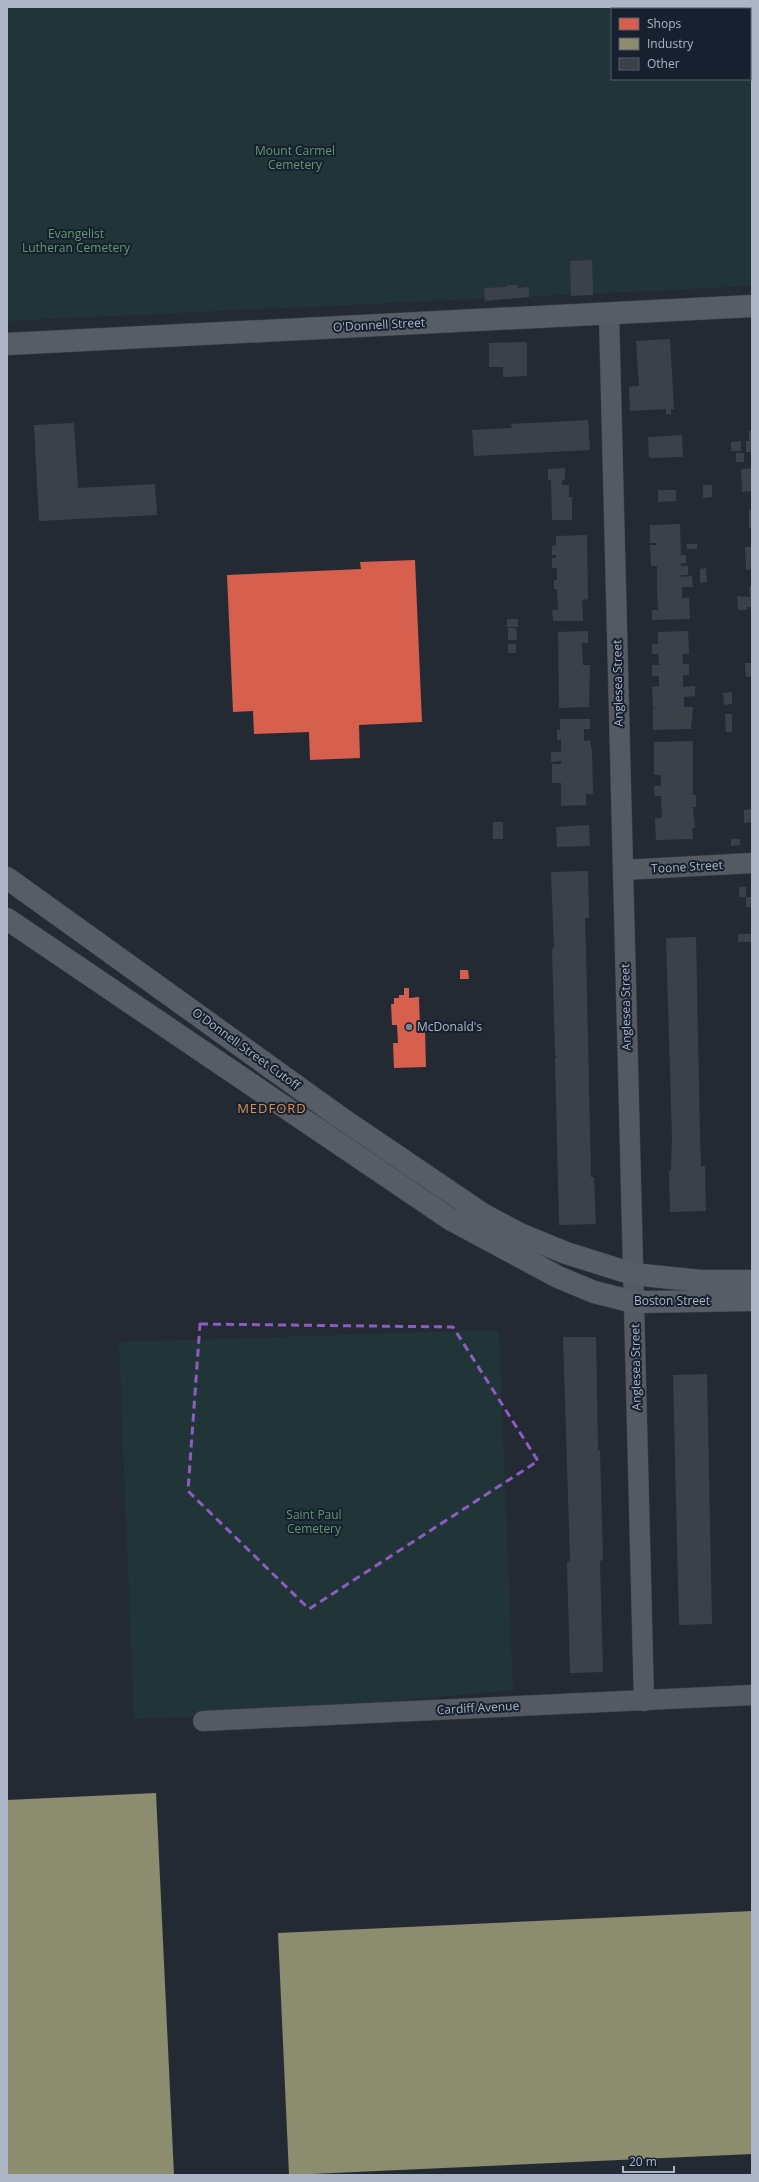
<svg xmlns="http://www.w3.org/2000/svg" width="759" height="2182" viewBox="0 0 759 2182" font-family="'Open Sans',sans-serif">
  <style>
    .green { fill: #213539; fill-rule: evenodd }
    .shops { fill: #d6604d }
    .industry { fill: #8c8c6e }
    .building { fill: #3c4149 }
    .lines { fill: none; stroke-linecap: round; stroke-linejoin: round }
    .street-casing { stroke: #40444b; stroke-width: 21 }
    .secondary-casing { stroke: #40444b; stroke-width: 23 }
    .street { stroke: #545962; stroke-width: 20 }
    .secondary { stroke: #575d66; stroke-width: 22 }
    .marked { fill: none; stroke: #8c5cc1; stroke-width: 3; stroke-dasharray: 8 5; stroke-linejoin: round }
    .poi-dot { fill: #7c8593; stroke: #17202e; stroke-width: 1.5 }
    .labels { text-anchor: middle; stroke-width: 4; stroke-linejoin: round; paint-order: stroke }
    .park-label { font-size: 12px; fill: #61996f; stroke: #17202e }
    .street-label { font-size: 12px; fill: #acb6c6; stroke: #17202e }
    .poi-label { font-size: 12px; fill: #acb6c6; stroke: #17202e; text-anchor: start }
    .neighbourhood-label { font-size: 13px; letter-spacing: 1px; fill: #dd8f50; stroke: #17202e }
  </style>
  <rect width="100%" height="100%" fill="#242a33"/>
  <path class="green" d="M 7,7 L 752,7 L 752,286 L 7,321 ZM 612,9 L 750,9 L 750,79 L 612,79 Z
    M 499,1330 L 513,1690 L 246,1715 L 134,1719 L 119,1342 Z"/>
  <path class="shops" d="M 415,560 L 422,722 L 359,725 L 360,758 L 310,760 L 309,732 L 254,734 L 253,711 L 233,712 L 227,575 L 361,569 L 360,562 Z
    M 460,970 L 468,970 L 469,979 L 460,979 Z
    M 404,988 L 409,988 L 409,998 L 419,997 L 420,1029 L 425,1029 L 426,1067 L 394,1068 L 393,1043 L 398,1043 L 397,1025 L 392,1025 L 391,1004 L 394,1004 L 394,998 L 399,998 L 399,995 L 404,995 Z"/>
  <path class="industry" d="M 156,1793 L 174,2175 L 7,2175 L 7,1800 Z
    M 752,1911 L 752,2154 L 289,2175 L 278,1933 Z"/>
  <path class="building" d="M 592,260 L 593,295 L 571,296 L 570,261 Z
    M 507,285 L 518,285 L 518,288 L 529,287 L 529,297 L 485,301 L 484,288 L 507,287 Z
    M 670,339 L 674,409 L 671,409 L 671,414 L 666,414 L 666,409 L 630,411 L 629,387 L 639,386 L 636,341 Z
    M 527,342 L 527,376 L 503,377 L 503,367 L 489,367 L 489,343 Z
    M 588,420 L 590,450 L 474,456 L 472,430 L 512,428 L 511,424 Z
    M 74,423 L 78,488 L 155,484 L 157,515 L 39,521 L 34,425 Z
    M 749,431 L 752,431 L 752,452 L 746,452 L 746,441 L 749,441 Z
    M 682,435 L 683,457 L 649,458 L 648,437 Z
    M 741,441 L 741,451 L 731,451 L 731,442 Z
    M 736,453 L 744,453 L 744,462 L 736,462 Z
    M 565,468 L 565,480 L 562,480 L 562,485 L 569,485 L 569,497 L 572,497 L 572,520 L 552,520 L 551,480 L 548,480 L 548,469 Z
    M 752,468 L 752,491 L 742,492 L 741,469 Z
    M 703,485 L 712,485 L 712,497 L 703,498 Z
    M 658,490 L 676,490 L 676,501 L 658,502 Z
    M 749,510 L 752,510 L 752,528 L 749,528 Z
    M 680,524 L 681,555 L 686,555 L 686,563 L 681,563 L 681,566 L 688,566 L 688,575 L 681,575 L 681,577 L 692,576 L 693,587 L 682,587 L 682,598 L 689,598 L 690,619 L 652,620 L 652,610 L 658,610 L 657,587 L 657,566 L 651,566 L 650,545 L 656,545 L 656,543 L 650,543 L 650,525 Z
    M 587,535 L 588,599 L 582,600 L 583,621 L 553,621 L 552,610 L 558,610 L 557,589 L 554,589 L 554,580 L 557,580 L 557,568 L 552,568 L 552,558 L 556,558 L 556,555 L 552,555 L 552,546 L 556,545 L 556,536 Z
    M 687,544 L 697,544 L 697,549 L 687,549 Z
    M 745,547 L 752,547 L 752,569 L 746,570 Z
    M 706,568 L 707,582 L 700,583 L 700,569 Z
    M 749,587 L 752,587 L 752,607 L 747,607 L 747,610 L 738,610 L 737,596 L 750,597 Z
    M 507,619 L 518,619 L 518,627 L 507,627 Z
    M 508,628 L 516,628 L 517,640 L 508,640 Z
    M 588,631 L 588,643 L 582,643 L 583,665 L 590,665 L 589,707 L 559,708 L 558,632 Z
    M 688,631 L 689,654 L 682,654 L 683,664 L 689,664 L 689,675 L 683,675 L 683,687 L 695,686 L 695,696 L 684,697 L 684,707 L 693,707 L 691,729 L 653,730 L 653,709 L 659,708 L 653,708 L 652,687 L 659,686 L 659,676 L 652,676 L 652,665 L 659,665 L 658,654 L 652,654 L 652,644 L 658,644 L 658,632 Z
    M 508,644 L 516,644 L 516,653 L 508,653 Z
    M 745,663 L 752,663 L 752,676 L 746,677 Z
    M 732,692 L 732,704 L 724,705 L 723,693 Z
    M 725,714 L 732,714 L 732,732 L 726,732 Z
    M 560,719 L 590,719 L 590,729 L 584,729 L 584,741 L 590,740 L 592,751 L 593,794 L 586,794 L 586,805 L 561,806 L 561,783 L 552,783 L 552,764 L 561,764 L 561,761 L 551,762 L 551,752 L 561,752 L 561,740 L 557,740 L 557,730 L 560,730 Z
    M 693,741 L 693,795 L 696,795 L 696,807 L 693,807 L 695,828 L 692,828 L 693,839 L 656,840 L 655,818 L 662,818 L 661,796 L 655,796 L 654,786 L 661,786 L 661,775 L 654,775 L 654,764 L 661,763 L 654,764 L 654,742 Z
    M 752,809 L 752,822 L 744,823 L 744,810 Z
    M 493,822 L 503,822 L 503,839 L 493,839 Z
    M 589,825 L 590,846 L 557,847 L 556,827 Z
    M 731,839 L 740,839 L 740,845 L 731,846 Z
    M 588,871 L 589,918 L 585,918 L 586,949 L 591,1177 L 594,1177 L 596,1224 L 559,1225 L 555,1058 L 557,1058 L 555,1054 L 552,950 L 554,947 L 551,872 Z
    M 739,887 L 746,887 L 746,897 L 752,897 L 752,907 L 746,907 L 746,897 L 739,897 Z
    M 738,934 L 752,934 L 752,942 L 738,942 Z
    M 696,937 L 700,1136 L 701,1166 L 705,1166 L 706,1211 L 670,1212 L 669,1170 L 671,1170 L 672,1138 L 666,938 Z
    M 563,1337 L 596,1337 L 598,1449 L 600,1451 L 603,1558 L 600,1562 L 603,1672 L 570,1673 L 567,1563 L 570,1560 Z
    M 707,1374 L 712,1624 L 679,1625 L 673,1375 Z"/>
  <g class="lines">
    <defs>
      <path id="street" d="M 609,314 L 644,1701
        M 623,870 L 752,863
        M 203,1721 L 752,1695"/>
      <path id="secondary" d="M 7,344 L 752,306
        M 7,878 L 341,1118 L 484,1215 L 522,1235 L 566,1253 L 633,1274 L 701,1281 L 752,1281
        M 7,919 L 450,1219 L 558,1277 L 594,1292 L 634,1302 L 752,1300"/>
    </defs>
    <use href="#street" class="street-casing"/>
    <use href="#secondary" class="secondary-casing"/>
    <use href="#street" class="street"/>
    <use href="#secondary" class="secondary"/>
  </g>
  <path class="marked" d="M 200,1324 L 453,1327 L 538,1461 L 309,1609 L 188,1491 Z"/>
  <circle class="poi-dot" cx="409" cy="1027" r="4"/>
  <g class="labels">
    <g class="park-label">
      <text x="295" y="155">Mount Carmel<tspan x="295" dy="14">Cemetery</tspan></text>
      <text x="76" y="238">Evangelist<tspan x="76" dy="14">Lutheran Cemetery</tspan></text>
      <text x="314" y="1519">Saint Paul<tspan x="314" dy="14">Cemetery</tspan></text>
    </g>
    <g class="street-label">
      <text transform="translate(379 325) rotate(-3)" y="4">O'Donnell Street</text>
      <text transform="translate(618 683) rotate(-91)" y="4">Anglesea Street</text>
      <text transform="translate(687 867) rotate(-3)" y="4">Toone Street</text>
      <text transform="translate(626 1007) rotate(-91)" y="4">Anglesea Street</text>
      <text transform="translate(246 1049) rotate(36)" y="4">O'Donnell Street Cutoff</text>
      <text x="672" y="1305">Boston Street</text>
      <text transform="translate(636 1367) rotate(-91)" y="4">Anglesea Street</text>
      <text transform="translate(478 1708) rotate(-3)" y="4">Cardiff Avenue</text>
    </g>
    <g class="poi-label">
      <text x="417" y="1031">McDonald's</text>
    </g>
    <g class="neighbourhood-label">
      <text x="272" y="1113">MEDFORD</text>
    </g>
  </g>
  <rect width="759" height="2182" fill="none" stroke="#acb6c6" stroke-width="16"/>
  <rect x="611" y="8" width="140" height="72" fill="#17202e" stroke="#535c6b"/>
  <rect x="619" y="18" width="20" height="12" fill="#d6604d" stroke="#535c6b"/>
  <text x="647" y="28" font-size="12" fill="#acb6c6">Shops</text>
  <rect x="619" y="38" width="20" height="12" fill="#8c8c6e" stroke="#535c6b"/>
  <text x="647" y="48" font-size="12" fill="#acb6c6">Industry</text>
  <rect x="619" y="58" width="20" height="12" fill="#3c4149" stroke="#535c6b"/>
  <text x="647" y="68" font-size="12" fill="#acb6c6">Other</text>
  <path d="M623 2166v6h51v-6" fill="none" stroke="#acb6c6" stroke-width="2"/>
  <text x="629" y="2166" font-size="12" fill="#acb6c6" stroke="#17202e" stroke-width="3" paint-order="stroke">20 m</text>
</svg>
